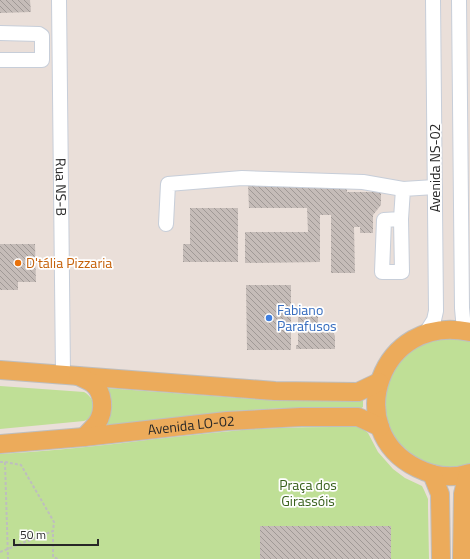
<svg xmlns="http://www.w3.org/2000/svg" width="470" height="559" viewBox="0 0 470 559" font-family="'Titillium Web',sans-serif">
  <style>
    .grass { fill: #bfdf96 }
    .building { fill: url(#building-back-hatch) }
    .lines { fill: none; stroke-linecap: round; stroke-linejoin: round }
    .minor-casing { stroke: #c7ced9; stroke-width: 16 }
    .major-casing { stroke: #bebebe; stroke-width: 20 }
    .path { stroke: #bebebe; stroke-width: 2; stroke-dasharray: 3 2; stroke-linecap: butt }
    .minor { stroke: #fff; stroke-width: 14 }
    .major { stroke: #ecab5b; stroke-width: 18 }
    .food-dot { fill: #e8710a; stroke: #fff; stroke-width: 1.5 }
    .shop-dot { fill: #3f7fe0; stroke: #fff; stroke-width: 1.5 }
    .labels { text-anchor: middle; stroke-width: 3.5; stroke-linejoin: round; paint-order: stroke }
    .street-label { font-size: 14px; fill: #272727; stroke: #fff }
    .food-label { font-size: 14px; fill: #c56008; stroke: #fff; text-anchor: start }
    .shop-label { font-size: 14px; fill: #366cbe; stroke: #fff; text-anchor: start }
    .park-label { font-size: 14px; fill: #38601b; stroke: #fff }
  </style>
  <defs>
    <pattern id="building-back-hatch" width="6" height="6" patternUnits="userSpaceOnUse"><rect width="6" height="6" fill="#c5bcb8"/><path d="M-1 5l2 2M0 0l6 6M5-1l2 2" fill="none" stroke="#a09996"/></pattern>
  </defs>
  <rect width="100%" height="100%" fill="#eadfd9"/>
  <path class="grass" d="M 441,338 L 461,339 L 470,341 L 470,466 L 453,469 L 422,463 L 392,437 L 383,403 L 392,370 L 415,347 Z
    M 0,386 L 84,392 C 96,398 98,416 84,421 L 0,429 Z
    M 105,388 L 280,401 L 363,400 L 363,407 L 360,409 L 285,408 L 233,411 L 109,425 L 107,424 L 108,419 Z
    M 358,427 L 363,429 L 368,433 L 378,452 L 393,469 L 405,478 L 422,486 L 424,490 L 428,499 L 428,508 L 429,559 L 0,559 L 0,454 C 81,450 161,437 242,430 C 280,427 319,427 358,427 Z"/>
  <path class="building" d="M 0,0 L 30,0 L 31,12 L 0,13 Z
    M 347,183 L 347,192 L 381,192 L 381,205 L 373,215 L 373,233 L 360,233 L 360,227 L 354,227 L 355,273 L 331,273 L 331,215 L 320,215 L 320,262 L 245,263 L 245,232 L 308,232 L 307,208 L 249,208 L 248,184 Z
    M 190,208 L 238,208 L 238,262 L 183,262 L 183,244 L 190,244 Z
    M 0,244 L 35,244 L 36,282 L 18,282 L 18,290 L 0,290 Z
    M 246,285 L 291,285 L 291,350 L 247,350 Z
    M 307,311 L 318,311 L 318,327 L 330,327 L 335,336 L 335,349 L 296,349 L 296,345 L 298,345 L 298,317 L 307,317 Z
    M 260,526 L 391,526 L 391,559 L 260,559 Z"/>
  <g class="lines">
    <defs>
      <g id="minor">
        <path id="s1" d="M 59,0 L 63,374"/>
        <path d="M 459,0 L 462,308 L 463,319 L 468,332"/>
        <path d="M 0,33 L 39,34 L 42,36 L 42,60 L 0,60"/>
        <path d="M 401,219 L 402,272 L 382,272 L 384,220 L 401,219 L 403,189 L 435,187"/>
        <path d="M 166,224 L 168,184 L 242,178 L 363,182 L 403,189"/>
        <path d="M 425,334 L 434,320 L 436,311 L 433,0"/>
      </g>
      <g id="major">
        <path d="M 470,332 C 380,312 340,430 417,468 C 433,476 452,479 470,473"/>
        <path d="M 0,370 L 275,391 L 358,392 L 379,382"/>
        <path d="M 78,376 C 82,378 87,380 92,383 C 104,392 105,411 97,423 C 93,428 88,433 84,437"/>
        <path id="s2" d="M 0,444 L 84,437 L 227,421 L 301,417 L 358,417 L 380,427"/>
        <path d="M 432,474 L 440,494 L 441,559"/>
        <path d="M 462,559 L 463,494 L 468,474"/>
      </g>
    </defs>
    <use href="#minor" class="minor-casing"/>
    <use href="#major" class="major-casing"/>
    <path class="path" d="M 0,462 L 5,462 L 8,559
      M 5,462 L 21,465 L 54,522 L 53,531
      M 0,552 L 53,531 L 53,557 L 58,559"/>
    <use href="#minor" class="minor"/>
    <use href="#major" class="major"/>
  </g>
  <circle class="food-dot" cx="18" cy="263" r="4"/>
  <circle class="shop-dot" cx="269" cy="318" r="4"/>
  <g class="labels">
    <g class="street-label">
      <text transform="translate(435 168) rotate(-90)" y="5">Avenida NS-02</text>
      <text dy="5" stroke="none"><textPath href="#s1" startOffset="187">Rua NS-B</textPath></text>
      <text dy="5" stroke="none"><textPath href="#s2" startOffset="192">Avenida LO-02</textPath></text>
    </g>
    <g class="food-label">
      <text x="26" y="268">D'tália Pizzaria</text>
    </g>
    <g class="shop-label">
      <text x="277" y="315">Fabiano<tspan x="277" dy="16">Parafusos</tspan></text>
    </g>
    <g class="park-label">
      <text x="308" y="490">Praça dos<tspan x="308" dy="16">Girassóis</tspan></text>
    </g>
  </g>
  <path d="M14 539v6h84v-6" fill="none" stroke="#272727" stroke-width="2"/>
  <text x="20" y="539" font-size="12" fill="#272727" stroke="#ffffff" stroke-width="3" paint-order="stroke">50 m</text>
</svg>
